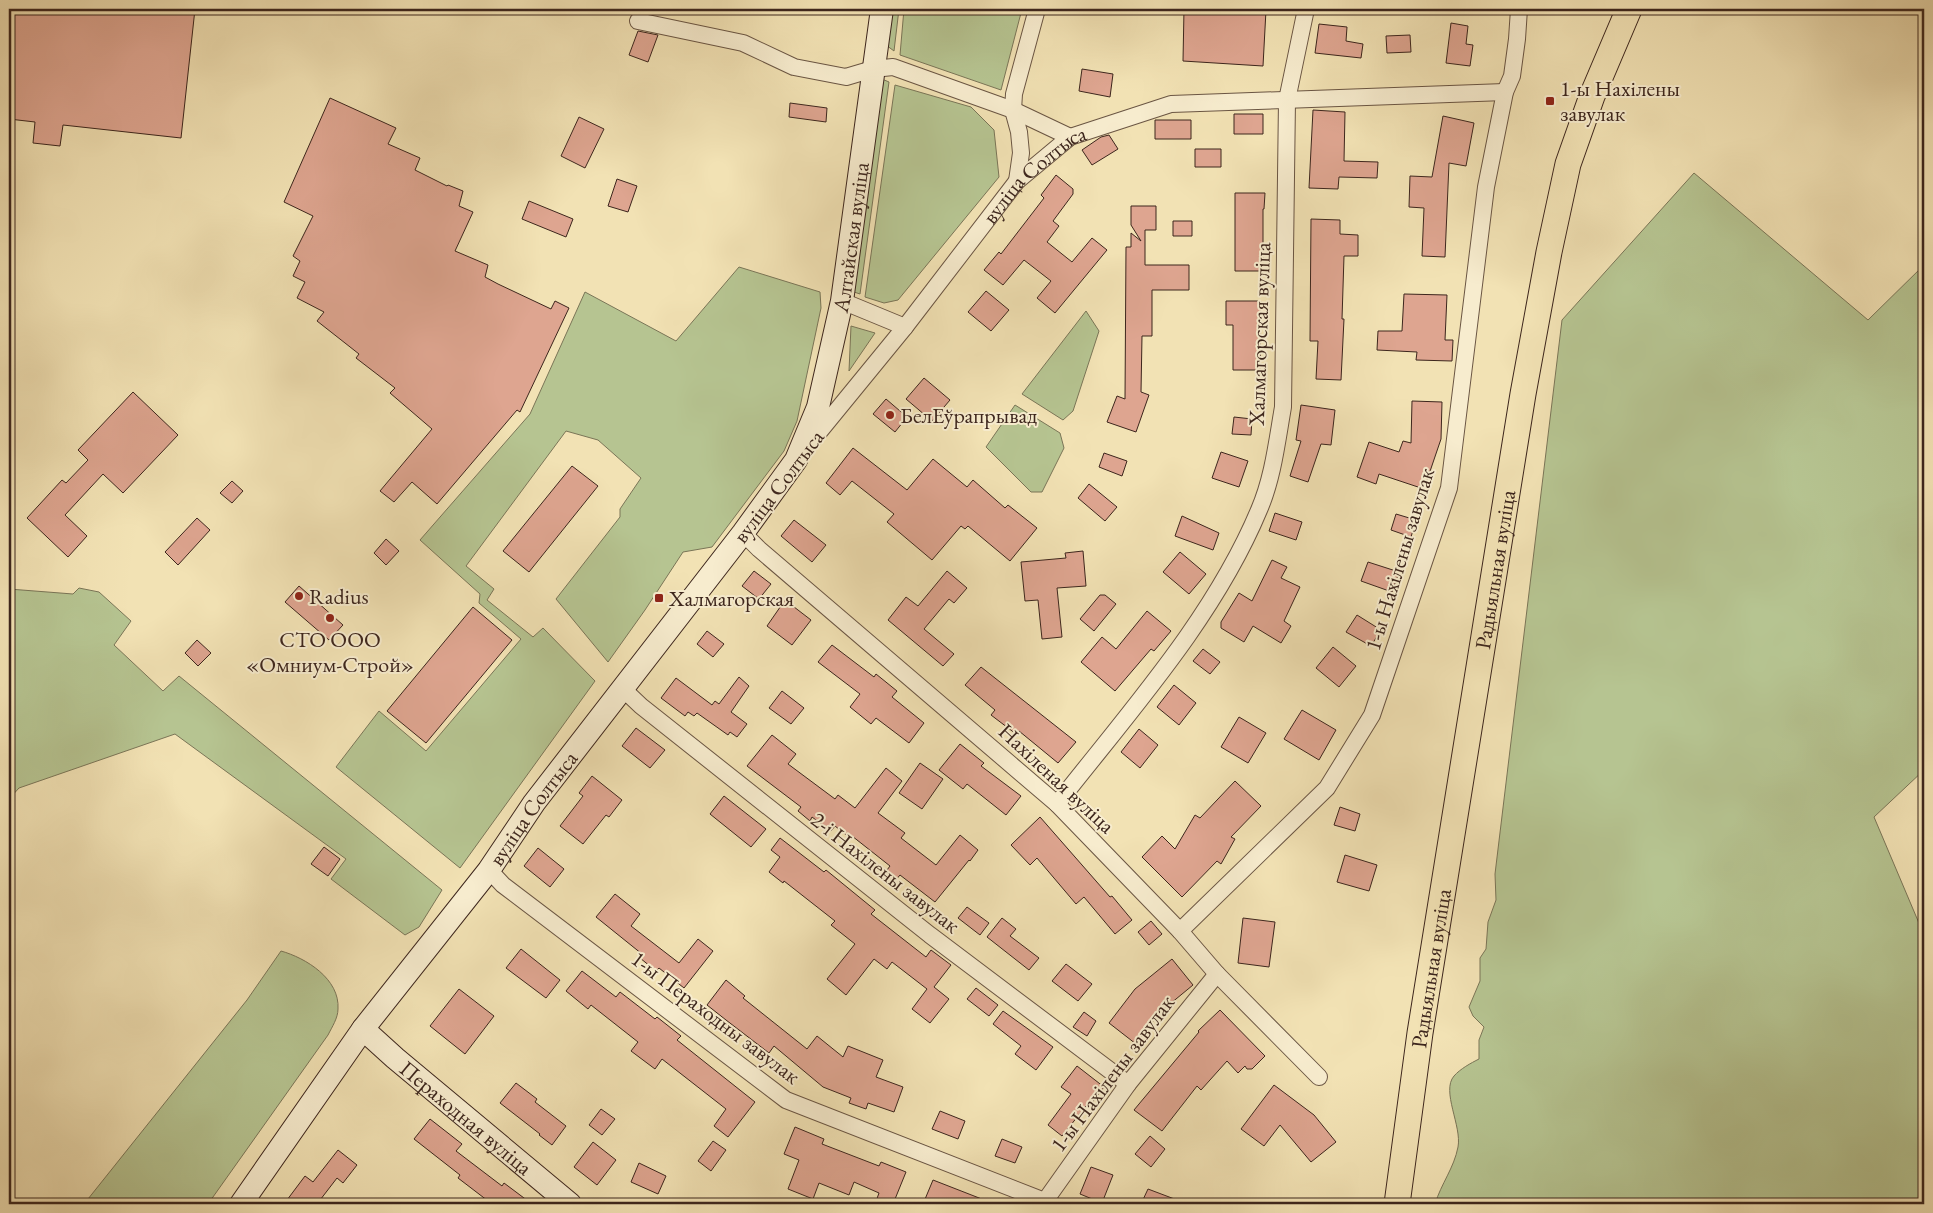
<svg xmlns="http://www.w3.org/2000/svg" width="1933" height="1213" viewBox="0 0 1933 1213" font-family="'EB Garamond',serif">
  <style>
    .green { fill: #b6c491; stroke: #7a7557 }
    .building { fill: #dea590; stroke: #3d261d }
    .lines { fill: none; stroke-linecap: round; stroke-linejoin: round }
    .street-casing { stroke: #6a5543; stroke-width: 18 }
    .secondary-casing { stroke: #3d261d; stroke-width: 24 }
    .primary-casing { stroke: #3d261d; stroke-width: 27 }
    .street { stroke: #f7ecce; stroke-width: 16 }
    .secondary { stroke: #f7ecce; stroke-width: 22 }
    .primary { stroke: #f2e2b4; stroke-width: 25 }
    .poi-dot { fill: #8f2418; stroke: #f7ecce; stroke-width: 2 }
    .labels { text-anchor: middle; stroke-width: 4; stroke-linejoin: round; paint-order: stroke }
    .poi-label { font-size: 22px; fill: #3d261d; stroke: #f7ecce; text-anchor: start }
    .street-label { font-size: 22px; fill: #3d261d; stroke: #f7ecce }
  </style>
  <rect width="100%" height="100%" fill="#f2e2b4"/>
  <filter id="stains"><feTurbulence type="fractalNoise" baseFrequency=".004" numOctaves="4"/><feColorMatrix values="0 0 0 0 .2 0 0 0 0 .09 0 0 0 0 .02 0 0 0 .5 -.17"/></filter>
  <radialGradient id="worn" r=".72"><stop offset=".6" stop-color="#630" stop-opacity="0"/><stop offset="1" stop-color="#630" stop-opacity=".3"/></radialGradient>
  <path class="green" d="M 892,9 L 899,9 L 894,51 L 886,45 Z
    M 904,9 L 1022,9 L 1001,90 L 900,55 Z
    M 882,79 L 889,82 L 860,294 L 854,292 Z
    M 895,85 L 971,107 L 994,130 L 999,177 L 898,300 L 884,303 L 865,297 Z
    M 1694,173 L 1868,320 L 1924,265 L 1924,770 L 1874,817 L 1924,935 L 1924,1204 L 1435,1204 C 1441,1184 1454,1168 1458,1147 C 1462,1126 1441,1091 1454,1076 C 1460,1069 1471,1063 1479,1059 L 1479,1040 L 1484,1027 L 1473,1016 L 1469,1007 L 1480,981 L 1480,958 L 1486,949 L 1488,922 L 1496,900 L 1495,874 L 1562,320 Z
    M 739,267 L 820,292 L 821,308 L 797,421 L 784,451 L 712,547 L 683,552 L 645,610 L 608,662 L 556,599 L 620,517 L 620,509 L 641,478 L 598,440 L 566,431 L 466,566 L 494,589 L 487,600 L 533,637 L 543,628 L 595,681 L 460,868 L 336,767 L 379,711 L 426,751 L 521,639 L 479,603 L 480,594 L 420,540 L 530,414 L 585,292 L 676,341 Z
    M 1086,311 L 1099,331 L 1073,411 L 1063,420 L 1022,394 Z
    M 851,326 L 875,333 L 849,371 Z
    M 1015,405 L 1060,433 L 1064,448 L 1042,492 L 1031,492 L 986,447 Z
    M 79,588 L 99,592 L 131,621 L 114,645 L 163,691 L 179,676 L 442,890 L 419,927 L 405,935 L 331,879 L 346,859 L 175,734 L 19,788 L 9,799 L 9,589 L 73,594 Z
    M 281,951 C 306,958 340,979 338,1009 C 338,1018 332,1027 328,1035 L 208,1204 L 84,1204 L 247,1000 Z"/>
  <path class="building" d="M 9,9 L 195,9 L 181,138 L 63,125 L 60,146 L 33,143 L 35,122 L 9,119 Z
    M 1184,9 L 1266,10 L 1263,66 L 1183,61 Z
    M 1451,23 L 1468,26 L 1466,44 L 1473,45 L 1470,66 L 1446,63 Z
    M 1319,24 L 1347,27 L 1346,41 L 1363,44 L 1361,58 L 1315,53 Z
    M 638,31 L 658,35 L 648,62 L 629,55 Z
    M 1410,35 L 1411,52 L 1387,53 L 1386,36 Z
    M 1082,69 L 1113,74 L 1110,97 L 1079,91 Z
    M 330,98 L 396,128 L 388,144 L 420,158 L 415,170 L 447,186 L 448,185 L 463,191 L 459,206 L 473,212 L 455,251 L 488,265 L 485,277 L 498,284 L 551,309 L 555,301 L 569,308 L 520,412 L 517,410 L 437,504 L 412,482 L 394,502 L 380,491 L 432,429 L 390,393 L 395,388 L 356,358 L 359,354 L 317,321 L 324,312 L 297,298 L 305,282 L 293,276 L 300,261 L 293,256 L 313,216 L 284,202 Z
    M 790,103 L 827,108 L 826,122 L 789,117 Z
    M 1313,110 L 1345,112 L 1344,161 L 1378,162 L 1377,178 L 1339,177 L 1338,189 L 1309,188 Z
    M 1234,114 L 1263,114 L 1263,134 L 1234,134 Z
    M 1443,116 L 1474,123 L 1466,166 L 1449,163 L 1445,257 L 1422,256 L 1424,208 L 1409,207 L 1410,176 L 1432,177 Z
    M 579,117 L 604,129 L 585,168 L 561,156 Z
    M 1155,120 L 1191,120 L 1191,139 L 1155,139 Z
    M 1109,135 L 1118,149 L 1092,165 L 1082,150 L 1101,137 Z
    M 1195,149 L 1221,149 L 1221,167 L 1195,167 Z
    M 1056,175 L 1073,189 L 1073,194 L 1053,221 L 1059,226 L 1047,242 L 1072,262 L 1092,238 L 1107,250 L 1055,313 L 1037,298 L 1051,281 L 1024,260 L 1003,285 L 984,270 L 999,252 L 1001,254 L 1044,198 L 1041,195 Z
    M 617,179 L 637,186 L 628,212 L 608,206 Z
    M 1235,193 L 1265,193 L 1264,209 L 1263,209 L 1263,271 L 1235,271 Z
    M 529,201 L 573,219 L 566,237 L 522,219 Z
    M 1131,206 L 1156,206 L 1156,230 L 1145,230 L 1145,265 L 1189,265 L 1189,290 L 1152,290 L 1152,336 L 1142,336 L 1141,392 L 1149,395 L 1136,432 L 1107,422 L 1117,396 L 1125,399 L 1126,247 L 1131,247 L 1131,233 L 1141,241 L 1131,225 Z
    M 1311,219 L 1340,220 L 1340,234 L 1358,235 L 1358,256 L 1344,256 L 1342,319 L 1344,319 L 1341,380 L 1316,379 L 1318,341 L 1310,341 Z
    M 1173,221 L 1192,221 L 1192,236 L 1173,236 Z
    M 986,291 L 1009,310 L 991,331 L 968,312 Z
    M 1404,294 L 1447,295 L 1445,340 L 1453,340 L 1452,361 L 1416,360 L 1417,352 L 1377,350 L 1378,331 L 1402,331 Z
    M 1226,301 L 1261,301 L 1260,370 L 1233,370 L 1233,325 L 1226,325 Z
    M 924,378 L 950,400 L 932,421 L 906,399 Z
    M 133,392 L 178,435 L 123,493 L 103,474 L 65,515 L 87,536 L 68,557 L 27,518 L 62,480 L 66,483 L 88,460 L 78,450 Z
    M 886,399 L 907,417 L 895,432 L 873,414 Z
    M 1412,401 L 1442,402 L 1441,439 L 1424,489 L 1379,474 L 1376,484 L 1357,477 L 1369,442 L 1399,452 L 1403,441 L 1411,443 Z
    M 1301,405 L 1335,410 L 1331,445 L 1321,444 L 1308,482 L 1290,476 L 1301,441 L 1296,440 Z
    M 1234,417 L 1252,419 L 1251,435 L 1232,434 Z
    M 853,448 L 907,490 L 933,459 L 967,487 L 973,480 L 1005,508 L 1008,505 L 1037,528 L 1010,561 L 968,526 L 965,529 L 961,526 L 932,560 L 887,522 L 894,514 L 852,481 L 840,495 L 826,483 Z
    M 1221,452 L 1248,461 L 1239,487 L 1212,478 Z
    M 1104,453 L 1127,461 L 1122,476 L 1099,467 Z
    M 572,466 L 598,486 L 529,572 L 503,551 Z
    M 232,481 L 243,491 L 232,503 L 220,493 Z
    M 1089,484 L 1117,507 L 1105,521 L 1078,498 Z
    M 1275,513 L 1302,522 L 1296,540 L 1269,531 Z
    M 1396,514 L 1416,520 L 1411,537 L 1391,530 Z
    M 1182,516 L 1219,533 L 1213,550 L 1175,536 Z
    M 197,518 L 210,530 L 178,565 L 165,552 Z
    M 794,520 L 826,545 L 812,562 L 781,536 Z
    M 386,539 L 399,551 L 386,565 L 374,553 Z
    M 1083,551 L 1086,586 L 1057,588 L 1062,637 L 1042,639 L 1038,600 L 1025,601 L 1021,562 L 1066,558 L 1065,553 Z
    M 1180,552 L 1206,574 L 1189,594 L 1163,572 Z
    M 1272,560 L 1287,567 L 1281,578 L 1300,587 L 1284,621 L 1291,626 L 1281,643 L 1253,626 L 1244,642 L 1221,628 L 1221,622 L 1239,593 L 1252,601 Z
    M 1368,562 L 1399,572 L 1392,592 L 1361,581 Z
    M 754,571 L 771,584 L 759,599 L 742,586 Z
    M 947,571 L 967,588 L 954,603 L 949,599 L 924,629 L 954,654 L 943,666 L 888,620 L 906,597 L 918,606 Z
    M 299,586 L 343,625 L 329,640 L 285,602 Z
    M 1100,595 L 1105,595 L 1116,604 L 1094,631 L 1080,619 Z
    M 785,600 L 811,620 L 792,645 L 767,626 Z
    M 473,607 L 512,640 L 426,743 L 387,711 Z
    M 1147,611 L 1171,631 L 1154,651 L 1151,649 L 1115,691 L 1081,662 L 1102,637 L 1116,649 Z
    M 1357,615 L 1381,630 L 1371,646 L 1346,632 Z
    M 707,631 L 724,644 L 713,657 L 697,644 Z
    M 197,640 L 211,653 L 198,666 L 185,653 Z
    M 832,645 L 874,677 L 876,674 L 897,691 L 892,697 L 924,723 L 909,743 L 876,718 L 871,724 L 850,707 L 860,694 L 818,662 Z
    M 1333,647 L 1356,666 L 1339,687 L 1316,668 Z
    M 1203,649 L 1220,662 L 1210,674 L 1193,661 Z
    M 981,667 L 1076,742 L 1058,763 L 1019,731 L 1016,734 L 991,715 L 995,710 L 965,685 Z
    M 739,677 L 749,686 L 731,712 L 747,724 L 737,737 L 730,732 L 728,735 L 697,713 L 694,716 L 688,712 L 685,716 L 661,698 L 676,678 L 712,705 L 715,701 L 719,704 Z
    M 1174,685 L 1196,703 L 1179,725 L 1157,707 Z
    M 782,691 L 804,708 L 791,724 L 769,708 Z
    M 1302,710 L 1336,730 L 1319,760 L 1284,739 Z
    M 1239,717 L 1266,733 L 1248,763 L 1221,747 Z
    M 636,728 L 665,750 L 650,768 L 622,746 Z
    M 1139,729 L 1158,745 L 1140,768 L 1121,752 Z
    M 772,735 L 796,754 L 788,764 L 835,799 L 838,795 L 855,808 L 886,768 L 902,781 L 878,813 L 905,833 L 901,838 L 936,865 L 960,835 L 978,850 L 970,861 L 969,860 L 935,902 L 900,875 L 894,882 L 884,874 L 890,866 L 852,836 L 850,838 L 835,826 L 831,831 L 812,817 L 810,821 L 798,811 L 801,807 L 747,766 Z
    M 960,744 L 984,763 L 981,766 L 1021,796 L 1006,815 L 967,784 L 963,789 L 939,770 Z
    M 920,763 L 943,779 L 922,809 L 899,793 Z
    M 592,776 L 622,800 L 609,817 L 606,815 L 583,844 L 560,826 L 583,796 L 579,793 Z
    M 1235,781 L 1261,806 L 1231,837 L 1235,839 L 1221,864 L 1217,861 L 1182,897 L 1142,857 L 1162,836 L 1175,849 L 1195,815 L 1200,818 Z
    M 724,796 L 766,829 L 751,847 L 710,814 Z
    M 1340,807 L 1360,814 L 1355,831 L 1334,825 Z
    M 1040,817 L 1110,897 L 1112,896 L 1132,920 L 1115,934 L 1084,897 L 1076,904 L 1037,858 L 1030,865 L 1011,845 Z
    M 780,838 L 824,872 L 826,870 L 875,910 L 871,914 L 926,957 L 931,950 L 951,965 L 934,987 L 949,999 L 930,1023 L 912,1009 L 927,989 L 892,962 L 887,969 L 874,959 L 846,995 L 827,979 L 855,944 L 831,925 L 835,921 L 784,881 L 783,883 L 769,872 L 780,857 L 771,850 Z
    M 324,847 L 340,859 L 328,876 L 311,864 Z
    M 538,848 L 564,869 L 550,887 L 524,866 Z
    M 1345,855 L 1377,865 L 1369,891 L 1337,882 Z
    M 615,894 L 640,914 L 631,926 L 679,963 L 698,939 L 713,951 L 684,988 L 659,968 L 656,971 L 640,958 L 642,954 L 596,917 Z
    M 967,907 L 989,923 L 980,935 L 958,918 Z
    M 1002,918 L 1016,929 L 1010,936 L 1039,958 L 1029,970 L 987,937 Z
    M 1243,918 L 1275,922 L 1269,967 L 1238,963 Z
    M 1151,921 L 1162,934 L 1149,945 L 1138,932 Z
    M 521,949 L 560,980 L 546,998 L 506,968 Z
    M 1172,959 L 1193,985 L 1159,1013 L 1136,1044 L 1109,1023 L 1135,989 Z
    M 1066,964 L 1092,984 L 1078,1001 L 1052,981 Z
    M 582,971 L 616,997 L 620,992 L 655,1019 L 657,1017 L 681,1036 L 677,1040 L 755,1102 L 728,1137 L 714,1126 L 726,1109 L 662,1059 L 655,1069 L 631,1051 L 638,1042 L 591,1005 L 588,1009 L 566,991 Z
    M 726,980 L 745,996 L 743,998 L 807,1049 L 817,1036 L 843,1057 L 848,1046 L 883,1060 L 876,1077 L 903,1087 L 894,1112 L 868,1103 L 866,1109 L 849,1103 L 851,1098 L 823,1087 L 774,1046 L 769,1053 L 726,1020 L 707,1005 Z
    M 976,988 L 998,1005 L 989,1016 L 967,999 Z
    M 459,989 L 494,1016 L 465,1054 L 430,1026 Z
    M 1220,1010 L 1265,1056 L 1252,1069 L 1247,1069 L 1245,1066 L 1238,1073 L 1227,1061 L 1201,1090 L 1197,1086 L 1162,1131 L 1134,1110 L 1199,1032 L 1198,1031 Z
    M 1003,1011 L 1053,1047 L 1036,1070 L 1015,1054 L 1021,1046 L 993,1024 Z
    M 1084,1012 L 1096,1021 L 1087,1036 L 1073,1027 Z
    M 1077,1066 L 1104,1087 L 1088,1108 L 1086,1106 L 1062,1136 L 1048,1125 L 1071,1094 L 1061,1087 Z
    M 516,1083 L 537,1099 L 535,1102 L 566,1126 L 552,1145 L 539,1135 L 540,1134 L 500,1103 Z
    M 1274,1085 L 1314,1115 L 1336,1142 L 1311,1162 L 1280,1125 L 1264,1146 L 1241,1129 Z
    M 601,1109 L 615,1119 L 602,1135 L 589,1125 Z
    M 940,1111 L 965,1121 L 958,1139 L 932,1129 Z
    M 430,1119 L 462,1144 L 456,1151 L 502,1186 L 504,1183 L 532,1204 L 492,1204 L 458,1178 L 460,1175 L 414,1139 Z
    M 795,1127 L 824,1139 L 822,1144 L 879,1166 L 881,1162 L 906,1172 L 893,1204 L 875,1204 L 879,1193 L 854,1182 L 849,1195 L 819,1183 L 813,1199 L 788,1189 L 799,1160 L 784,1154 Z
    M 1150,1136 L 1165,1149 L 1151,1167 L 1135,1154 Z
    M 1002,1139 L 1022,1147 L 1015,1163 L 995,1156 Z
    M 713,1141 L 726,1150 L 711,1171 L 698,1161 Z
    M 593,1142 L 616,1160 L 597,1185 L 574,1167 Z
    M 338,1150 L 357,1165 L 343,1183 L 337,1178 L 317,1204 L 284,1204 L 305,1176 L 313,1182 Z
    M 639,1163 L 666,1176 L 658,1194 L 631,1182 Z
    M 1091,1167 L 1113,1175 L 1102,1203 L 1080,1194 Z
    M 933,1180 L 992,1203 L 992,1204 L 923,1204 Z
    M 1148,1189 L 1185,1203 L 1185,1204 L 1141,1204 Z"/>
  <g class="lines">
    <defs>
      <g id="street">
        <path d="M 638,21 L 743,43 L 794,67 L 846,77 L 873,69 L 893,67 L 1013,110 L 1070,137"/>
        <path d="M 1017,181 L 1021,153 L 1019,132 L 1013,110 L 1014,94 L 1037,9"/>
        <path d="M 842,301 L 905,327"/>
        <path id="s1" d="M 806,448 L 905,327 L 1017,181 L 1070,137 L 1171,104 L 1505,92"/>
        <path d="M 743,533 L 759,549 L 1057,804 L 1180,931 L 1217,974 L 1319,1077"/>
        <path d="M 622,688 L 641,706 L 930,935 L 1128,1084"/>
        <path d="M 1057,804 C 1129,712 1214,618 1259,510 C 1273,478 1277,441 1283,407 L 1287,100 L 1306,9"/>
        <path d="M 489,870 L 503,885 L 786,1100 L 1052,1204"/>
        <path d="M 1180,931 L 1327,788 L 1372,715 L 1449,488 L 1486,187 L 1505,92 L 1512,76 L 1517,39 L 1519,9"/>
        <path d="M 1045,1201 L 1128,1084 L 1217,974"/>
      </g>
      <g id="secondary">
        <path id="s2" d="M 363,1029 L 395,1058 L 570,1204"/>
        <path id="s3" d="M 241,1204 L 363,1029 L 489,870 L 534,803 L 743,533 L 796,460 L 818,407 L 842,301 L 882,9"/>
      </g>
      <g id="primary">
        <path id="s4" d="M 1397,1204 L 1420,1033 L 1523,394 L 1549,252 L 1568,164 L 1592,96 L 1629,9"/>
      </g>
    </defs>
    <use href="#street" class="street-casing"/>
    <use href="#secondary" class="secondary-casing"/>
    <use href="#primary" class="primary-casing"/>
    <use href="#street" class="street"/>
    <use href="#secondary" class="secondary"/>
    <use href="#primary" class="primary"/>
  </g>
  <g class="poi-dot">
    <rect x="1545" y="96" width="10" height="10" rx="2.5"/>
    <circle cx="890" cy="415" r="5"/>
    <circle cx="299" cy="596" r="5"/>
    <rect x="654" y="593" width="10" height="10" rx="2.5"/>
    <circle cx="330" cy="618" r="5"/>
  </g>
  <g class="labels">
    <g class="poi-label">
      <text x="1560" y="96">1-ы Нахілены<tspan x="1560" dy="25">завулак</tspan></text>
      <text x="900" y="423">БелЕўрапрывад</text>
      <text x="309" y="604">Radius</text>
      <text x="669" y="606">Халмагорская</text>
      <text x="330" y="647" text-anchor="middle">СТО ООО<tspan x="330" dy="25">«Омниум-Строй»</tspan></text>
    </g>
    <g class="street-label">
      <text dy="8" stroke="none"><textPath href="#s1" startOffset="358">вуліца Солтыса</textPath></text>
      <text dy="8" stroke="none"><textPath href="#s3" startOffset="1159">Алтайская вуліца</textPath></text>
      <text transform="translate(1259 334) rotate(-88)" y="8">Халмагорская вуліца</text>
      <text transform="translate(778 486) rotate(-53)" y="8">вуліца Солтыса</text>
      <text transform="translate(1399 559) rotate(-73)" y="8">1-ы Нахілены завулак</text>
      <text dy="8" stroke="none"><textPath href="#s4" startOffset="642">Радыяльная вуліца</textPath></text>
      <text transform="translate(1057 778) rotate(43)" y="8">Нахіленая вуліца</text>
      <text dy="8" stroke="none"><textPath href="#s3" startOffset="492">вуліца Солтыса</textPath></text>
      <text transform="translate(886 872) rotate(38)" y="8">2-і Нахілены завулак</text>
      <text dy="8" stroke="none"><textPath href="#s4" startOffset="238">Радыяльная вуліца</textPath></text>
      <text transform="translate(716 1017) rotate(37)" y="8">1-ы Пераходны завулак</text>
      <text transform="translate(1112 1073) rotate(-53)" y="8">1-ы Нахілены завулак</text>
      <text dy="8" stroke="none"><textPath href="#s2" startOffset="136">Пераходная вуліца</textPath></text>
    </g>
  </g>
  <rect width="1933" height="1213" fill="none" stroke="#f2e2b4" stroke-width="30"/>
  <rect x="10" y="10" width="1913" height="1193" fill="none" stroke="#3d261d" stroke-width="2.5"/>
  <rect x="15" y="15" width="1903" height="1183" fill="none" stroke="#3d261d"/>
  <rect width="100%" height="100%" filter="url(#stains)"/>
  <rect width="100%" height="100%" fill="url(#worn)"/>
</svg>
